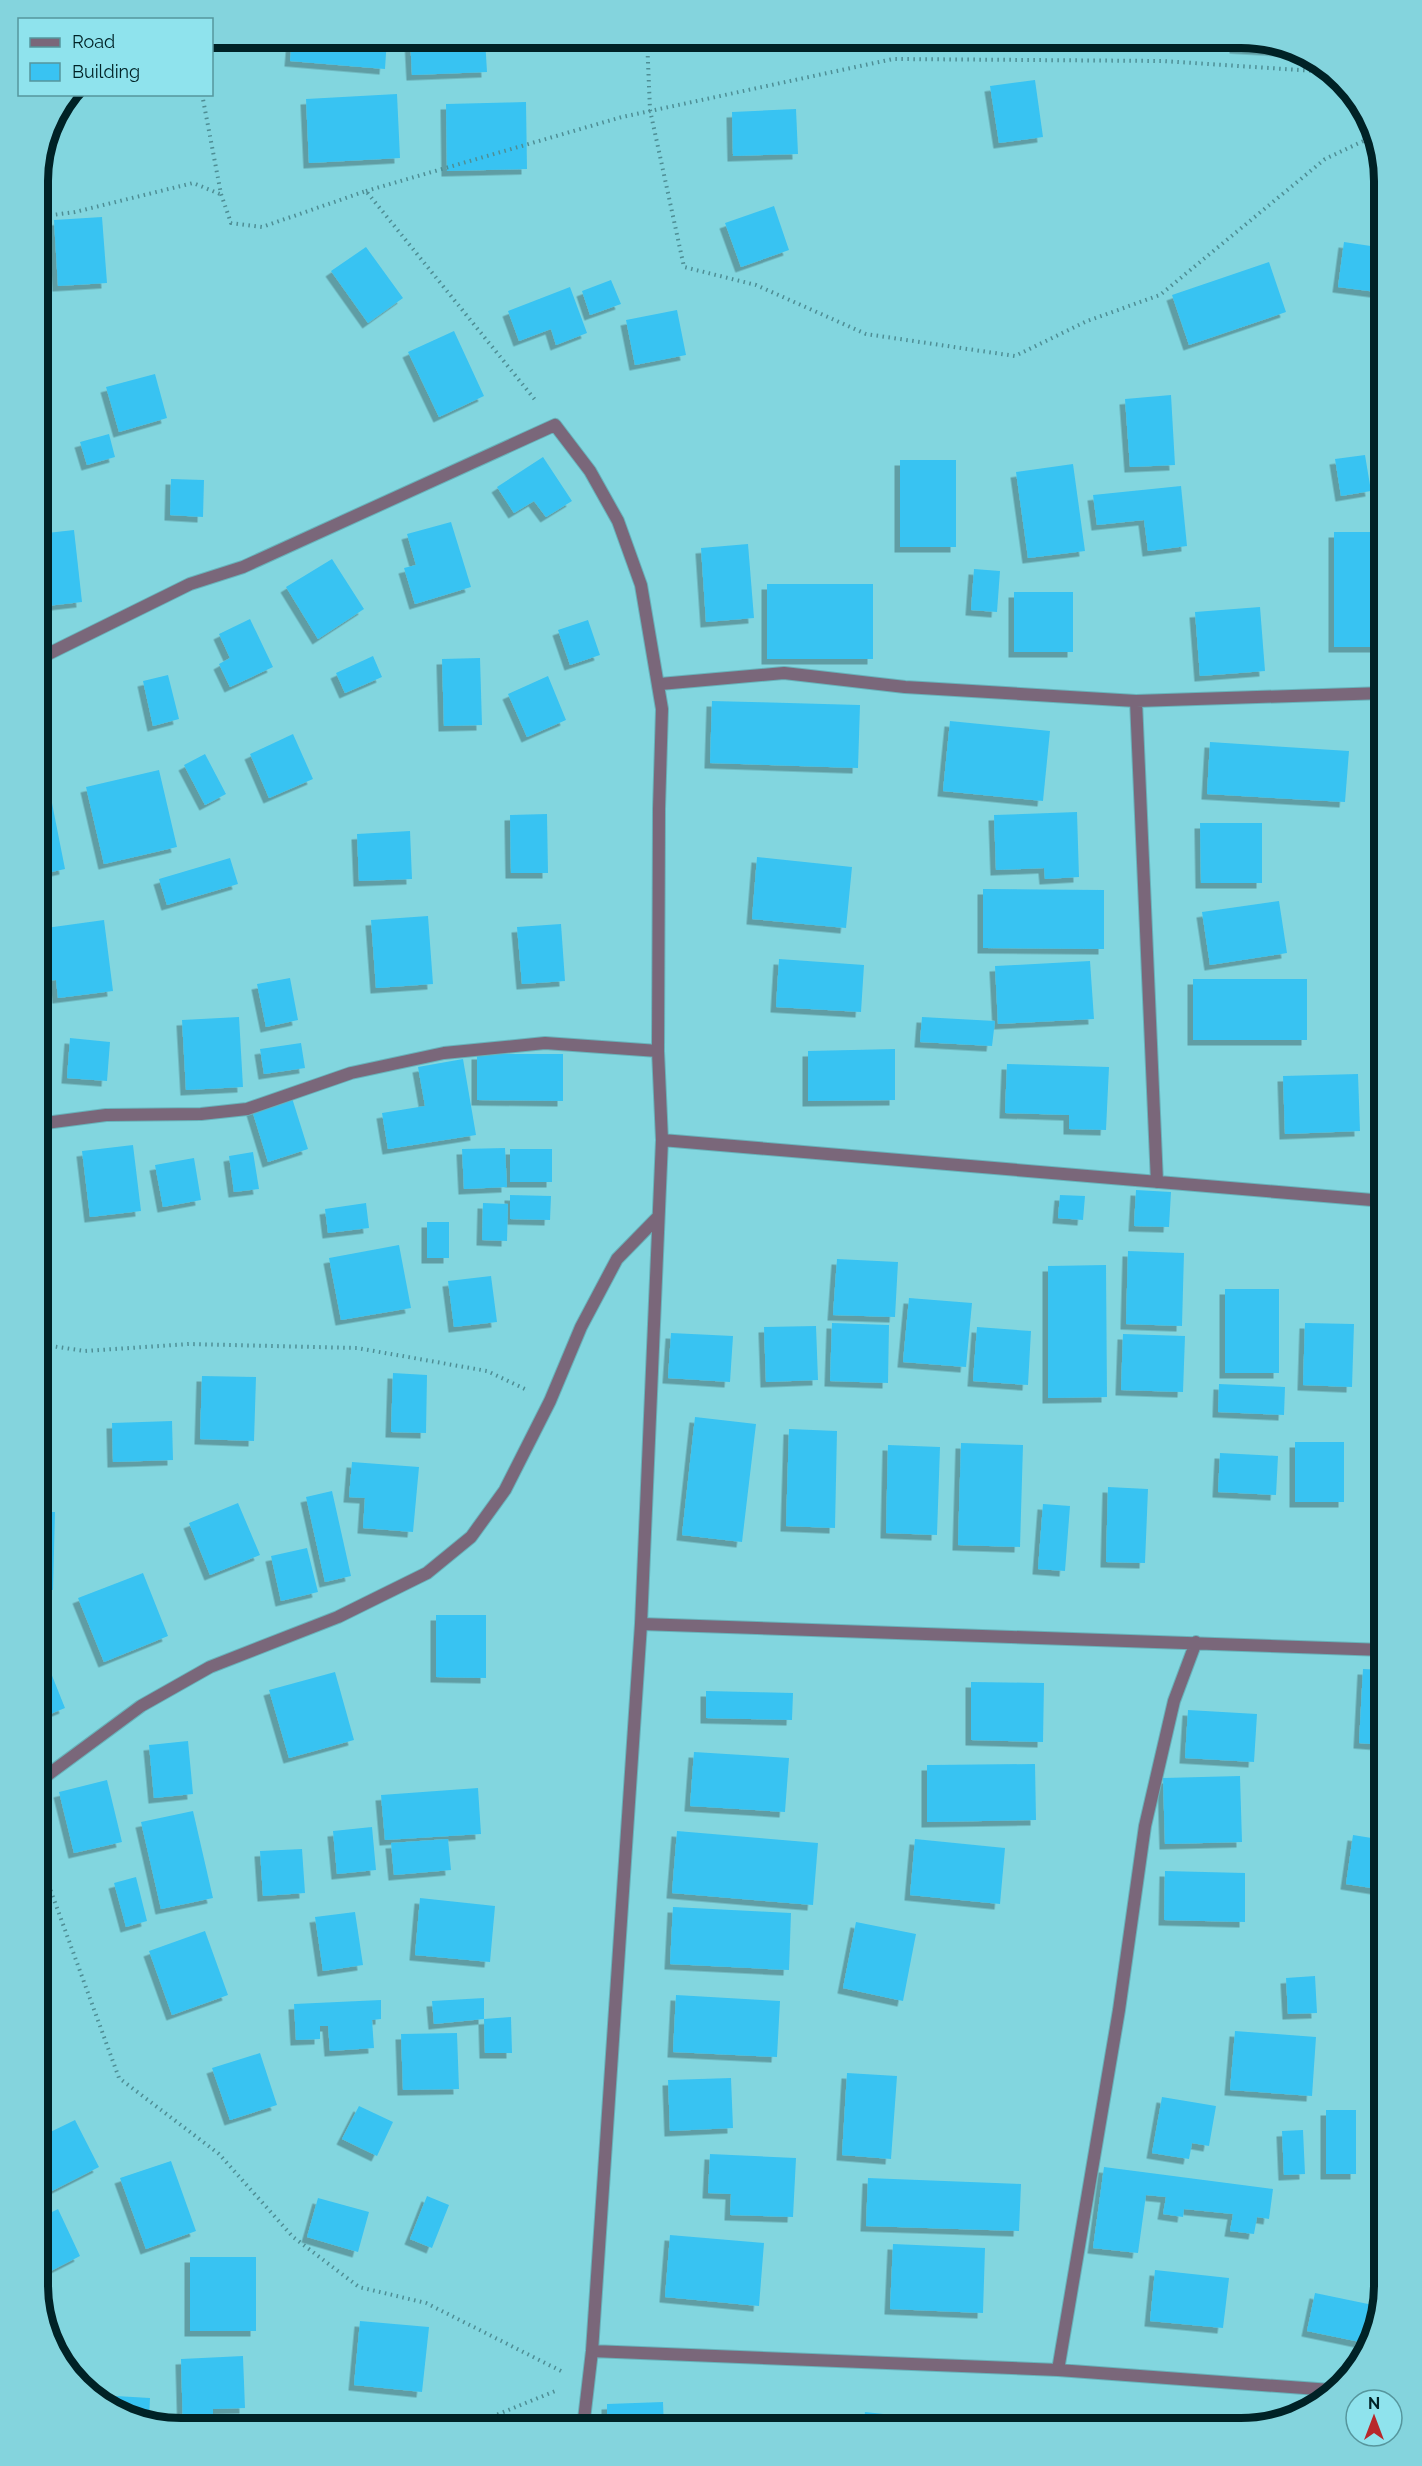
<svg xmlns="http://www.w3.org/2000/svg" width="1422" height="2466" viewBox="0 0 1422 2466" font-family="Raleway,sans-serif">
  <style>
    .building { fill: #39c3f2; filter: url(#shadow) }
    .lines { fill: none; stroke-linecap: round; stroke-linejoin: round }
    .street-casing { stroke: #68b2ba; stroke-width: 14 }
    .path { stroke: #4e8e95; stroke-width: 4; stroke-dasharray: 1.5 4.5; stroke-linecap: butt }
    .street { stroke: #7a677a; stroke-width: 12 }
    .rim { fill: none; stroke: #002226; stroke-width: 8 }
  </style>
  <defs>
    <filter id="shadow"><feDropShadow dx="-5.5" dy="5.5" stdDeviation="0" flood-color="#0004"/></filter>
  </defs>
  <rect width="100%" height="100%" fill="#82d6df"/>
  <path class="building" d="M 292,38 L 387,38 L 385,69 L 290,61 Z
    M 410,38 L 485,38 L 487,72 L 412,75 Z
    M 1188,38 L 1207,38 L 1207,41 L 1188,39 Z
    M 1235,38 L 1251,38 L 1288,51 L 1235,48 Z
    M 1035,80 L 1043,137 L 999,143 L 990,86 Z
    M 397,94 L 400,158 L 309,163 L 306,99 Z
    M 526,102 L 527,169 L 447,171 L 446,104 Z
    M 796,109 L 798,154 L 733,156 L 732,112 Z
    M 54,118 L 53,166 L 39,166 L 49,126 Z
    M 774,206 L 789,250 L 741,267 L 725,223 Z
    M 102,217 L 107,283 L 58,286 L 54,220 Z
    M 1344,242 L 1384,248 L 1384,293 L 1338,287 Z
    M 366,247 L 403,298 L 368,323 L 331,271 Z
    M 1269,262 L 1286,312 L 1189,345 L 1172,295 Z
    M 611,280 L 621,304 L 590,315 L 582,291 Z
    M 570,287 L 587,333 L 556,345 L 551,329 L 519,341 L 508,311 Z
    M 677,310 L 686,355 L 635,365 L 626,320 Z
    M 454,331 L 484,396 L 439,417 L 408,352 Z
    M 155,374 L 167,418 L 119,432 L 106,387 Z
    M 1171,395 L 1175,465 L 1130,467 L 1125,399 Z
    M 109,434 L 115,457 L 87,465 L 80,442 Z
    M 1365,455 L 1371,491 L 1341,496 L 1335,459 Z
    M 543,457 L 572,501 L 546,517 L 534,501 L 514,513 L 497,487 Z
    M 900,460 L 956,460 L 956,547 L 900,547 Z
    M 1073,464 L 1085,551 L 1028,558 L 1016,472 Z
    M 171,479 L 204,480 L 203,517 L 170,515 Z
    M 1181,486 L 1187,546 L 1148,551 L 1144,520 L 1097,525 L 1093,495 Z
    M 451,522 L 471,587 L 415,604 L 404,568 L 416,565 L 407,534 Z
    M 74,530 L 82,602 L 38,607 L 38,534 Z
    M 1334,532 L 1384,532 L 1384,647 L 1334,647 Z
    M 748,544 L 754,618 L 706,622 L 701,548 Z
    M 332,559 L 364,609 L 318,639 L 286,587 Z
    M 974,569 L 1000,571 L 997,612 L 971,610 Z
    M 767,584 L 873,584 L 873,659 L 767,659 Z
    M 1014,592 L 1073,592 L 1073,652 L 1014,652 Z
    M 1260,607 L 1265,671 L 1200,676 L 1195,612 Z
    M 250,619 L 273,667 L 230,687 L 219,664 L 230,658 L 219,634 Z
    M 588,620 L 600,655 L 570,665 L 558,630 Z
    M 373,656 L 382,677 L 345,693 L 336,673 Z
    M 480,658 L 482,725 L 444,726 L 442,659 Z
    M 168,675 L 179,719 L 153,726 L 143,681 Z
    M 548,676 L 566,720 L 527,737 L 508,694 Z
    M 712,701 L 860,705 L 858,768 L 710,763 Z
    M 950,721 L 1050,731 L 1043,801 L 943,791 Z
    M 293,734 L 313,779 L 269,798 L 250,754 Z
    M 1210,742 L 1349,751 L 1345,802 L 1207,794 Z
    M 205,754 L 226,794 L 205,805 L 184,765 Z
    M 159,770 L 177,847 L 104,864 L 86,787 Z
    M 51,798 L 65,869 L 38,875 L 38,801 Z
    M 1077,812 L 1079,877 L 1045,879 L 1044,868 L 996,870 L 994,815 Z
    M 547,814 L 548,873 L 511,873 L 510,815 Z
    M 1200,823 L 1262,823 L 1262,883 L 1201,883 Z
    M 410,831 L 412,879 L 359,881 L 357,834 Z
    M 757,857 L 852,867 L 846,928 L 752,919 Z
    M 230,858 L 238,884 L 167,905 L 159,879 Z
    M 983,889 L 1104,890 L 1104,949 L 983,948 Z
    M 1279,901 L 1287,953 L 1210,965 L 1202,912 Z
    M 428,916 L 433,984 L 376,988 L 371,920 Z
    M 104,920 L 113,991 L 58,998 L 56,980 L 41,981 L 39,956 L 50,954 L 46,928 Z
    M 561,924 L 565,981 L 522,984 L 517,927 Z
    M 779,959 L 864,965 L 861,1012 L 776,1007 Z
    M 1090,961 L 1094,1019 L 998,1024 L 995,966 Z
    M 290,978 L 298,1020 L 266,1027 L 257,984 Z
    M 1193,979 L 1307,979 L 1307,1040 L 1193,1040 Z
    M 239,1017 L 243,1087 L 186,1090 L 182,1020 Z
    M 922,1017 L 995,1021 L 992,1046 L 920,1042 Z
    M 70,1038 L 110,1042 L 107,1081 L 67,1078 Z
    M 301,1043 L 305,1068 L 264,1074 L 260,1049 Z
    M 895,1049 L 895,1100 L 808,1101 L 808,1051 Z
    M 477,1054 L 563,1054 L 563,1101 L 477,1100 Z
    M 463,1059 L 476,1135 L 388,1149 L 382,1113 L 425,1106 L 418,1067 Z
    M 1007,1064 L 1109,1067 L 1106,1130 L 1069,1129 L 1069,1115 L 1005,1113 Z
    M 1358,1074 L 1360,1131 L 1285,1134 L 1283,1076 Z
    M 292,1098 L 308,1149 L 268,1162 L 252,1110 Z
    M 133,1145 L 141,1211 L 90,1217 L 82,1151 Z
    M 505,1148 L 507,1187 L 464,1189 L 462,1149 Z
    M 510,1149 L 552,1149 L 552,1182 L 510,1182 Z
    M 253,1152 L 259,1189 L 234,1192 L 229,1156 Z
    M 194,1158 L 201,1200 L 163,1207 L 155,1165 Z
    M 1136,1190 L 1171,1192 L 1169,1227 L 1134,1226 Z
    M 510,1195 L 551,1196 L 550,1220 L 510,1219 Z
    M 1060,1195 L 1085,1196 L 1083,1220 L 1058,1218 Z
    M 366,1203 L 369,1228 L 328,1233 L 325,1209 Z
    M 483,1203 L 508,1204 L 507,1241 L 482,1240 Z
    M 427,1222 L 449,1222 L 449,1258 L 427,1258 Z
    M 399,1245 L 411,1308 L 341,1320 L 329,1258 Z
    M 1128,1251 L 1184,1253 L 1182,1326 L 1126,1324 Z
    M 837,1259 L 898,1262 L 895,1317 L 833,1315 Z
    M 1106,1265 L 1107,1397 L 1048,1398 L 1048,1266 Z
    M 491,1276 L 497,1322 L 454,1327 L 448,1281 Z
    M 1225,1289 L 1279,1289 L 1279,1373 L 1225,1373 Z
    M 909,1298 L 972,1303 L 966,1367 L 903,1362 Z
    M 832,1323 L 889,1325 L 888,1383 L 830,1381 Z
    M 1305,1323 L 1354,1324 L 1352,1387 L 1303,1385 Z
    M 816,1326 L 818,1380 L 766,1382 L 764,1327 Z
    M 977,1327 L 1031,1331 L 1028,1385 L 973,1381 Z
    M 671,1333 L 733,1336 L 730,1382 L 668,1378 Z
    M 1123,1334 L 1185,1336 L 1183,1392 L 1121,1390 Z
    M 393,1373 L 427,1375 L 426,1433 L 391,1432 Z
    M 202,1376 L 256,1377 L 254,1441 L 200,1439 Z
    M 1219,1384 L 1285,1387 L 1284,1415 L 1218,1412 Z
    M 695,1417 L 756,1424 L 742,1542 L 682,1535 Z
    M 172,1421 L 173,1460 L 113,1462 L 112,1423 Z
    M 789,1429 L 837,1431 L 835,1528 L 786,1526 Z
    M 1295,1442 L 1344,1442 L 1344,1502 L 1295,1502 Z
    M 961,1443 L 1023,1445 L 1020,1547 L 958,1545 Z
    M 888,1445 L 940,1447 L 937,1535 L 886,1533 Z
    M 1220,1453 L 1278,1456 L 1276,1495 L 1218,1492 Z
    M 352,1462 L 419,1467 L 413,1532 L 363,1528 L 365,1498 L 349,1497 Z
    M 1108,1487 L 1148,1489 L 1145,1563 L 1106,1562 Z
    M 332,1491 L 351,1576 L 325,1582 L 306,1497 Z
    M 238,1503 L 260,1555 L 210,1575 L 189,1523 Z
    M 1043,1504 L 1070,1506 L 1065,1571 L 1038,1569 Z
    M 38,1512 L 55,1512 L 53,1590 L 38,1589 Z
    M 1383,1527 L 1384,1527 L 1384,1576 L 1381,1576 Z
    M 307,1548 L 318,1592 L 281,1601 L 271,1556 Z
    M 143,1573 L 168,1636 L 104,1662 L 78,1598 Z
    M 436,1615 L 486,1615 L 486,1678 L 436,1677 Z
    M 49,1668 L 65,1708 L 38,1719 L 38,1673 Z
    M 1363,1669 L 1384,1670 L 1384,1745 L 1359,1743 Z
    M 335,1672 L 354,1740 L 289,1758 L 269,1690 Z
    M 971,1682 L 1044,1683 L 1043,1742 L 971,1740 Z
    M 706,1691 L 793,1693 L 792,1720 L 706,1718 Z
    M 1188,1710 L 1257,1714 L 1254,1762 L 1185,1758 Z
    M 188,1741 L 193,1794 L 154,1798 L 149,1745 Z
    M 694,1752 L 789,1758 L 785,1812 L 690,1806 Z
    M 1035,1764 L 1036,1820 L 927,1822 L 927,1765 Z
    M 1240,1776 L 1242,1842 L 1165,1844 L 1163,1778 Z
    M 107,1780 L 122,1842 L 74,1853 L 59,1792 Z
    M 478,1788 L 481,1834 L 385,1840 L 381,1795 Z
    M 193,1811 L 213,1898 L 161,1909 L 141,1822 Z
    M 372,1827 L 376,1870 L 337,1874 L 333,1831 Z
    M 677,1831 L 818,1843 L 813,1905 L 672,1893 Z
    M 1353,1835 L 1384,1840 L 1384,1890 L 1346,1884 Z
    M 448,1839 L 451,1870 L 394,1875 L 391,1843 Z
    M 915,1839 L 1005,1848 L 1000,1904 L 910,1895 Z
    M 302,1849 L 305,1893 L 263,1896 L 260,1851 Z
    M 1165,1871 L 1245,1873 L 1245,1922 L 1164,1920 Z
    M 136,1877 L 147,1921 L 126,1927 L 114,1883 Z
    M 420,1898 L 495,1906 L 490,1962 L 415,1955 Z
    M 673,1907 L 791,1913 L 789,1970 L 670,1964 Z
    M 355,1912 L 363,1965 L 323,1971 L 315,1917 Z
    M 856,1922 L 916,1934 L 903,2001 L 843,1988 Z
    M 205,1931 L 228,1995 L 172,2015 L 149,1951 Z
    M 1315,1976 L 1317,2013 L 1288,2014 L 1286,1978 Z
    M 676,1995 L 780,2001 L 777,2057 L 673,2052 Z
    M 484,1998 L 484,2019 L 434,2024 L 432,2001 Z
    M 381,2000 L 381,2019 L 372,2020 L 374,2048 L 330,2051 L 328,2026 L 320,2026 L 320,2039 L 296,2040 L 294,2004 Z
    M 511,2017 L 512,2053 L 485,2053 L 484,2019 Z
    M 1235,2031 L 1316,2037 L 1312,2096 L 1230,2090 Z
    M 457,2033 L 459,2089 L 403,2090 L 401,2034 Z
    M 260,2053 L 277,2105 L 230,2120 L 212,2068 Z
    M 847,2073 L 897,2076 L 891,2159 L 842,2155 Z
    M 731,2078 L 733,2128 L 670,2131 L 668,2080 Z
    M 1162,2097 L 1216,2106 L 1209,2146 L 1192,2143 L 1189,2159 L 1152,2153 Z
    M 359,2106 L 393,2122 L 377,2156 L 342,2139 Z
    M 1326,2110 L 1356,2110 L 1356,2174 L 1326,2174 Z
    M 75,2120 L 99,2167 L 38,2198 L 38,2138 Z
    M 1303,2130 L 1305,2174 L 1284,2175 L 1282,2131 Z
    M 710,2154 L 796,2158 L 793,2217 L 730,2215 L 731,2194 L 708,2193 Z
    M 171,2161 L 196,2231 L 146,2249 L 120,2178 Z
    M 1104,2167 L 1273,2189 L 1269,2219 L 1257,2217 L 1254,2234 L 1230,2231 L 1233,2214 L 1184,2209 L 1183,2217 L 1163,2214 L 1166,2197 L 1146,2195 L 1138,2253 L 1093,2248 Z
    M 868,2178 L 1021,2184 L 1019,2231 L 866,2226 Z
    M 427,2196 L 449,2205 L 432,2248 L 410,2239 Z
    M 318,2198 L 369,2212 L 358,2252 L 307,2237 Z
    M 58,2209 L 80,2256 L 41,2276 L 38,2269 L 38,2219 Z
    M 670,2235 L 764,2243 L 759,2306 L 665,2297 Z
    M 893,2244 L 985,2248 L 983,2313 L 890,2309 Z
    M 190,2257 L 256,2257 L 256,2331 L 190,2331 Z
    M 1155,2270 L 1229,2278 L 1223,2328 L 1150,2321 Z
    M 1315,2293 L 1373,2305 L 1365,2343 L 1307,2331 Z
    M 360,2321 L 429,2327 L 422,2392 L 354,2385 Z
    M 243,2356 L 245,2408 L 213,2409 L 213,2428 L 183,2428 L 181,2359 Z
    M 116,2396 L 150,2398 L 149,2421 L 115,2409 Z
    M 663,2402 L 664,2428 L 607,2428 L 607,2404 Z
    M 865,2412 L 930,2419 L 929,2428 L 863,2428 Z
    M 706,2417 L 761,2423 L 760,2428 L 705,2428 Z
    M 801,2417 L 853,2418 L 852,2428 L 799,2428 Z"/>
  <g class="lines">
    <defs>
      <path id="street" d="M 38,659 L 190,584 L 243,567 L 555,425 L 590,471 L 618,521 L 641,585 L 662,709 L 659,809 L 658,1051 L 662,1140 L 641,1624 L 592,2351 L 583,2428
        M 660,684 L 784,673 L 905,687 L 1136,701 L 1384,693
        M 1136,701 L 1157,1182
        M 38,1124 L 106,1115 L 201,1114 L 247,1109 L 351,1073 L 444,1053 L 545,1043 L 658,1051
        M 662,1140 L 1384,1201
        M 641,1624 L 1384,1650
        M 38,1782 L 141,1706 L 210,1667 L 338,1617 L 427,1573 L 471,1537 L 505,1490 L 550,1401 L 581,1327 L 617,1259 L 658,1217
        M 592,2351 L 1058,2370 L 1331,2390
        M 1058,2370 L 1119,2010 L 1145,1826 L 1174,1701 L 1196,1642"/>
    </defs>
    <use href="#street" class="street-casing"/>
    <path class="path" d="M 647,38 L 650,110 L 684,267 L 756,285 L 866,334 L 1015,356 L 1087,321 L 1160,295 L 1325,159 L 1374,136
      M 202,94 L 221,194 L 231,223 L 262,227 L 366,191 L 536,401
      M 366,191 L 622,117 L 893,59 L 1163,61 L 1330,72
      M 38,217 L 75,212 L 193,183 L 220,194
      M 38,1344 L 85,1351 L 189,1344 L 357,1348 L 487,1371 L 525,1389
      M 38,1863 L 49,1886 L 119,2078 L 219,2154 L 293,2237 L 359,2287 L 426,2303 L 561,2371
      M 464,2428 L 558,2390"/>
    <use href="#street" class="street"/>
  </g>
  <path d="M0 0H1422V2466H0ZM181 48H1241A133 133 0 0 1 1374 181V2285A133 133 0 0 1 1241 2418H181A133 133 0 0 1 48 2285V181A133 133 0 0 1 181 48Z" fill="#84d4dd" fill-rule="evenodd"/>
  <path class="rim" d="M181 48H1241A133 133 0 0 1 1374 181V2285A133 133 0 0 1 1241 2418H181A133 133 0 0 1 48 2285V181A133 133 0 0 1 181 48Z"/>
  <rect x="18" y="18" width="195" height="78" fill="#8fe3ed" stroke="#56969d" stroke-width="1.5"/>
  <rect x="30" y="38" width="30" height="9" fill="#7a677a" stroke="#56969d" stroke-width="1.5"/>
  <text x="72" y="48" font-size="18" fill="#002226">Road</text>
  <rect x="30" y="63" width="30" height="18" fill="#39c3f2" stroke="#56969d" stroke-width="1.5"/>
  <text x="72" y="78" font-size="18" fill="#002226">Building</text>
  <g transform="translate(1374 2418)"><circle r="28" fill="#8fe3ed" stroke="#56969d" stroke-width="1.5"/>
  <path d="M0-4.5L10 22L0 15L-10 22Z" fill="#b8282b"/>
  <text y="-9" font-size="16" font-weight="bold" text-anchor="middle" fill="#002226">N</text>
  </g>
</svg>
